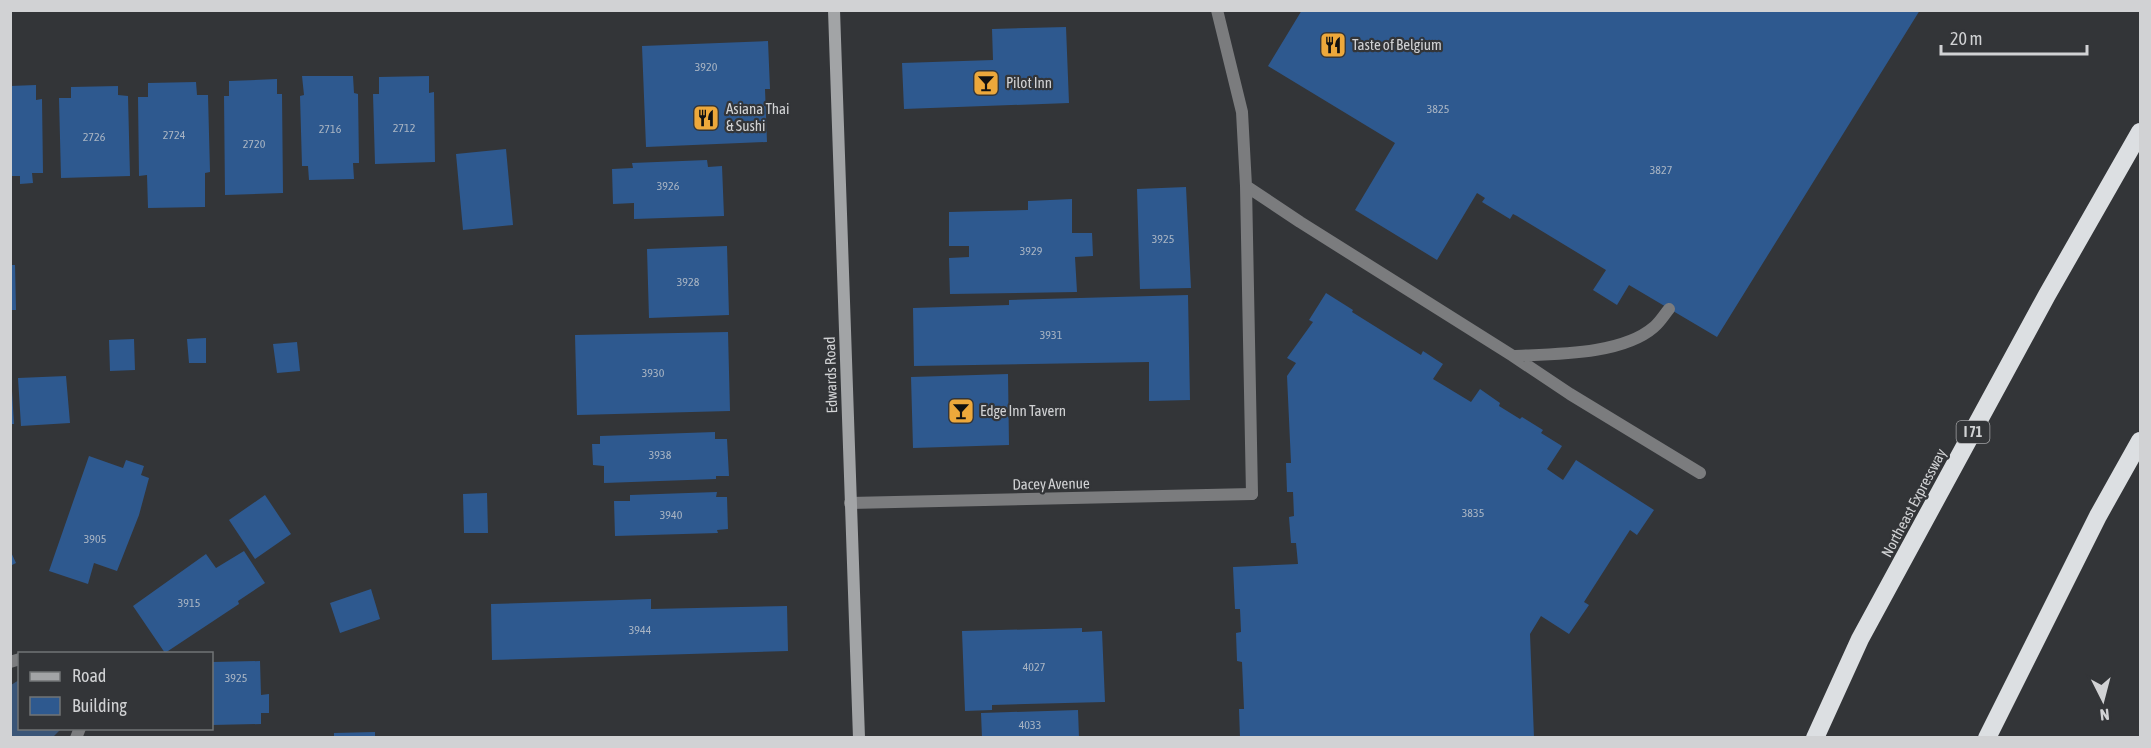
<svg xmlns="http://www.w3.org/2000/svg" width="2151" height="748" viewBox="0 0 2151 748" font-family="'Asap Condensed',sans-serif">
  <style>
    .green { fill: #3a5577 }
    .building { fill: #2e598f }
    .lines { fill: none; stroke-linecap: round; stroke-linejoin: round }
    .lane { stroke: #7b7c7e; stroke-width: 12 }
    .street { stroke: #7b7c7e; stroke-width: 12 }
    .secondary { stroke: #a2a4a6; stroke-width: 12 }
    .highway { stroke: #dcdfe2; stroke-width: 18 }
    .labels { text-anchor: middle; stroke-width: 4.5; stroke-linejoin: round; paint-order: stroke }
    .number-label { font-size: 12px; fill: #a8b4c3 }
    .shield { fill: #333538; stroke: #a2a3a5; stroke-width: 1.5 }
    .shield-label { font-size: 14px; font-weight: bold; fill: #d1d2d4 }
    .poi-label { font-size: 15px; fill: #d1d2d4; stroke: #333538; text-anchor: start }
    .street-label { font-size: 15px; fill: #d1d2d4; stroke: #333538 }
  </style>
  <rect width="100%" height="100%" fill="#333538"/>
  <path class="green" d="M 19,680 L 20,728 L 61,729 L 53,737 L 13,737 L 11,735 L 11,685 Z"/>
  <path class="building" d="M 1302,10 L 1920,10 L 1717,337 L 1629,285 L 1617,305 L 1593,290 L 1606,270 L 1517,216 L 1513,214 L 1510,219 L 1482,202 L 1485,198 L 1477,193 L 1437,260 L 1355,210 L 1395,143 L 1268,66 Z
    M 1066,27 L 1069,103 L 904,109 L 902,63 L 993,60 L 992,29 Z
    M 768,41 L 770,89 L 765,89 L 767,142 L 646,147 L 642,46 Z
    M 302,76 L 353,76 L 354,93 L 358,94 L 359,163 L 353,163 L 354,179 L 309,180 L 308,166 L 302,166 L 300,96 L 304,95 Z
    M 429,76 L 429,93 L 434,92 L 435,162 L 375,164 L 373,94 L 379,94 L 379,77 Z
    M 277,79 L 277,94 L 282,94 L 283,193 L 225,195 L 224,96 L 229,96 L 229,81 Z
    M 196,82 L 197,95 L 208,95 L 210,172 L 205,173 L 205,207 L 148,208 L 147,175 L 139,176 L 138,97 L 148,97 L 148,83 Z
    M 36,85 L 36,100 L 42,99 L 43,173 L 32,173 L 33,183 L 20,184 L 20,176 L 10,176 L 10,86 Z
    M 118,86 L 118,95 L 128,96 L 130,176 L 61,178 L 59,98 L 71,98 L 71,87 Z
    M 506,149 L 513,225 L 463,230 L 456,154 Z
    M 707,160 L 708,167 L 722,166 L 724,216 L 634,219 L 634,203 L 613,204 L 612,169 L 633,168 L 632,163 Z
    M 1186,187 L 1191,288 L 1140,289 L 1137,189 Z
    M 1072,199 L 1072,233 L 1092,233 L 1093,256 L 1075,257 L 1077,292 L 950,294 L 949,258 L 969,257 L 969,246 L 949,246 L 949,212 L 1028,210 L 1028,201 Z
    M 727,246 L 729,315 L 649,318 L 647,249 Z
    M 10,265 L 15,265 L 16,310 L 10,310 Z
    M 1326,293 L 1353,310 L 1352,312 L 1421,355 L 1423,351 L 1443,364 L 1433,379 L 1471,402 L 1480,389 L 1500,403 L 1499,406 L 1520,419 L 1522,417 L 1543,430 L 1541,433 L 1562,446 L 1547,469 L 1563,480 L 1576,460 L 1654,510 L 1637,535 L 1630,530 L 1584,602 L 1589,605 L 1569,634 L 1541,616 L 1530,634 L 1534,738 L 1240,738 L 1239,709 L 1244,709 L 1242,662 L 1237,661 L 1236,633 L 1241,632 L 1240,609 L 1235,609 L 1233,567 L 1298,564 L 1296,543 L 1291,543 L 1289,517 L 1294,516 L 1293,492 L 1287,492 L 1286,463 L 1291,463 L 1287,376 L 1296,363 L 1287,358 L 1313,322 L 1309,320 Z
    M 1188,295 L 1190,400 L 1149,401 L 1149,362 L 914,366 L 913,308 L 1009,305 L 1009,300 Z
    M 728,332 L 730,411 L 577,415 L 575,335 Z
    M 206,338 L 206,363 L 189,363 L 187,339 Z
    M 134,339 L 135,370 L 110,371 L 109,340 Z
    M 297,342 L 300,371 L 277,373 L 273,344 Z
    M 1008,374 L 1009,445 L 913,448 L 911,377 Z
    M 66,376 L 70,423 L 21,426 L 18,378 Z
    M 10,391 L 12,391 L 14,424 L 10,424 Z
    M 715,432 L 715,439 L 727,439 L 729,476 L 716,476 L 716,479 L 604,483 L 604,466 L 593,465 L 592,444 L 600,444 L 600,436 Z
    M 89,456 L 123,468 L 126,460 L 144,466 L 141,475 L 149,478 L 139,515 L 117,571 L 94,563 L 88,584 L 49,571 Z
    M 717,492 L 716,497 L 727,497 L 728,529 L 717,530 L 718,533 L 615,536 L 614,501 L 630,501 L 630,495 Z
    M 487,493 L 488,533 L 464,533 L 463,494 Z
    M 265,495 L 291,534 L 255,559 L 229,520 Z
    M 10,550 L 16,563 L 10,566 Z
    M 244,551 L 265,583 L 238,601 L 239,604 L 165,653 L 133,606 L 206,554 L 216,568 Z
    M 371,589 L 380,619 L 340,633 L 330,603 Z
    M 651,599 L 651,609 L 787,606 L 788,651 L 492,660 L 491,604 Z
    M 1082,628 L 1082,632 L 1102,631 L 1105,702 L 992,705 L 992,710 L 965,711 L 962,631 Z
    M 260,661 L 261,695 L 269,694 L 269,713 L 261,713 L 261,724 L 212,725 L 212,662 Z
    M 1078,710 L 1079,738 L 982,738 L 981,713 Z
    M 375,732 L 375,738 L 334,738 L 334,733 Z"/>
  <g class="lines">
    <path class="lane" d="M 1217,10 L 1242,112 L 1246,186 L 1252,494
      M 1246,186 L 1300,222 L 1513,356 L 1570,394 L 1700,473
      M 1513,356 C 1554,354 1622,355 1654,327 C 1660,322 1664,315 1669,309"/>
    <path class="street" d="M 850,503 L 1252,494
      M 10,662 L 20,659
      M 76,738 L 80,728"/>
    <path class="secondary" d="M 834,10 L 859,738"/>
    <path class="highway" d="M 1815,738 L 1860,639 L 2047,295 L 2140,132
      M 1987,738 L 2098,516 L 2140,441"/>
  </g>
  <defs>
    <symbol id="restaurant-square" viewBox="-11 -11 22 22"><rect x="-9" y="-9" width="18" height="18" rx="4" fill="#eda83b" stroke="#333538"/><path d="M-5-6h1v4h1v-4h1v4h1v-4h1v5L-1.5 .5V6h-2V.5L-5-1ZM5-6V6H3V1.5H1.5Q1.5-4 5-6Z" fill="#111"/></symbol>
    <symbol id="bar-square" viewBox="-11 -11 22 22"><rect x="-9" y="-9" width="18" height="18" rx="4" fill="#eda83b" stroke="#333538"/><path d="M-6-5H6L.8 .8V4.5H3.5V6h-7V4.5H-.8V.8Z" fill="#111"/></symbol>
  </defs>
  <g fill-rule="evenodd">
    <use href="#restaurant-square" x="1318" y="30" width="30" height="30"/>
    <use href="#bar-square" x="971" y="68" width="30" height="30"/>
    <use href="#restaurant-square" x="691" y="103" width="30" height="30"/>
    <use href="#bar-square" x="946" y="396" width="30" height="30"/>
  </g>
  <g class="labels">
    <g class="number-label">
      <text x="706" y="71">3920</text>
      <text x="1438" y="113">3825</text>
      <text x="404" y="132">2712</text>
      <text x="330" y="133">2716</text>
      <text x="174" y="139">2724</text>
      <text x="94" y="141">2726</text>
      <text x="254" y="148">2720</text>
      <text x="1661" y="174">3827</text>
      <text x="668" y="190">3926</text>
      <text x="1163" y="243">3925</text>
      <text x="1031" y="255">3929</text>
      <text x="688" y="286">3928</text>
      <text x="1051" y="339">3931</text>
      <text x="653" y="377">3930</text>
      <text x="660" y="459">3938</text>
      <text x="1473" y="517">3835</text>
      <text x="671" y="519">3940</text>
      <text x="95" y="543">3905</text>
      <text x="189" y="607">3915</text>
      <text x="640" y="634">3944</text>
      <text x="1034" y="671">4027</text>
      <text x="236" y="682">3925</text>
      <text x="1030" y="729">4033</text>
    </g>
    <rect class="shield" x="1956.5" y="421" width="33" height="22" rx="4.5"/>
    <g class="shield-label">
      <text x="1973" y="437">I 71</text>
    </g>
    <g class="poi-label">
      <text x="1352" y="50">Taste of Belgium</text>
      <text x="1006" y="88">Pilot Inn</text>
      <text x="726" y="114">Asiana Thai<tspan x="726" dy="17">&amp; Sushi</tspan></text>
      <text x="980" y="416">Edge Inn Tavern</text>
    </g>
    <g class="street-label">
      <text transform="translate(831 375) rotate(-92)" y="5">Edwards Road</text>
      <text transform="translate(1051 484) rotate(-1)" y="5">Dacey Avenue</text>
      <text transform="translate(1914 503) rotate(-62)" y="5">Northeast Expressway</text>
    </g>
  </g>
  <rect width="2151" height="748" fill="none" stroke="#d1d2d4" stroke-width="24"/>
  <rect x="18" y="652" width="195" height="78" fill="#333538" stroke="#727476" stroke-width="1.5"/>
  <rect x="30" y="672" width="30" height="9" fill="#a2a4a6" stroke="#727476" stroke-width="1.5"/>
  <text x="72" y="682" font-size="18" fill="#d1d2d4">Road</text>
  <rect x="30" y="697" width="30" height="18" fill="#2e598f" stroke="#727476" stroke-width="1.5"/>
  <text x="72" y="712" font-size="18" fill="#d1d2d4">Building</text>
  <g transform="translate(2103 700) rotate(174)" stroke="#333538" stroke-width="4.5" paint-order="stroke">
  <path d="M0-4.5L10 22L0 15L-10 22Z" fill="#d1d2d4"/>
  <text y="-9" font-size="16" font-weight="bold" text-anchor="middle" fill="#d1d2d4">N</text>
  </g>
  <path d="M1941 45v9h146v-9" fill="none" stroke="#d1d2d4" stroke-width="3"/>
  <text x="1950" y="45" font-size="18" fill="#d1d2d4" stroke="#333538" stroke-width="4.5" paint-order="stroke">20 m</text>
</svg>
